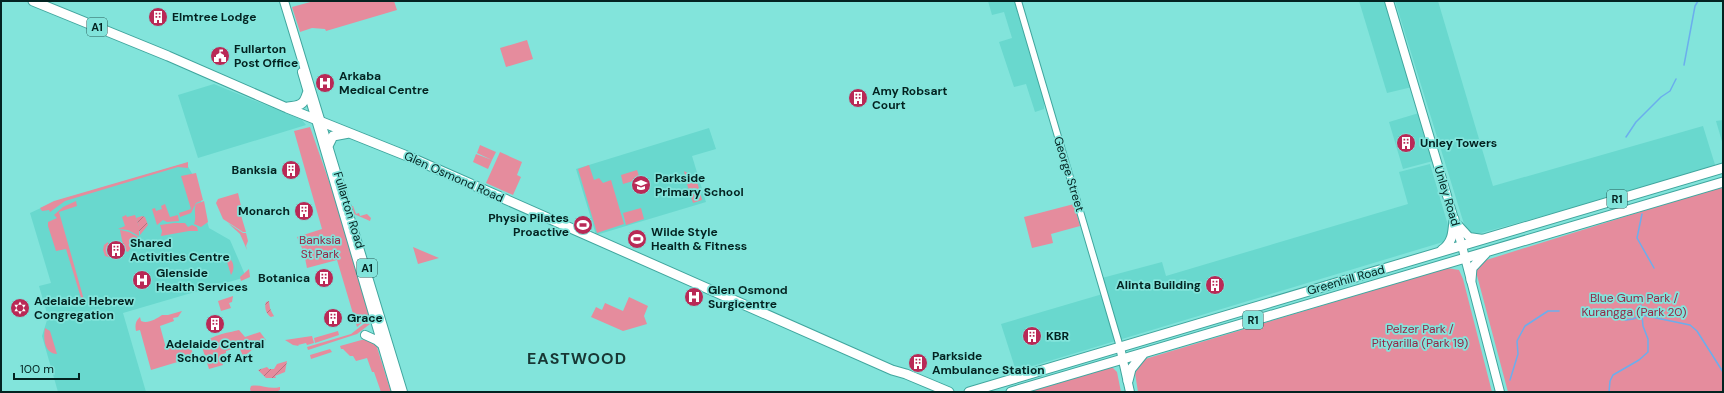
<svg xmlns="http://www.w3.org/2000/svg" width="1724" height="393" viewBox="0 0 1724 393" font-family="'DM Sans',sans-serif">
  <style>
    .built { fill: #69d8ce }
    .green { fill: #e58c9d }
    .garden { fill: url(#garden-furrows) }
    .lines { fill: none; stroke-linecap: round; stroke-linejoin: round }
    .stream { stroke: #6baeed; stroke-width: 1.5 }
    .minor-casing { stroke: #40a69e; stroke-width: 8 }
    .major-casing { stroke: #40a69e; stroke-width: 10 }
    .highway-casing { stroke: #40a69e; stroke-width: 11 }
    .minor { stroke: #fff; stroke-width: 6 }
    .major { stroke: #fff; stroke-width: 8 }
    .highway { stroke: #fff; stroke-width: 9 }
    .labels { text-anchor: middle; stroke-width: 3.5; stroke-linejoin: round; paint-order: stroke }
    .shield { fill: #82e4db; stroke: #295d59; stroke-width: 1 }
    .shield-label { font-size: 11px; font-weight: bold; fill: #032321 }
    .poi-label { font-size: 12px; font-weight: bold; fill: #032321; stroke: #82e4db; text-anchor: start }
    .street-label { font-size: 12px; fill: #032321; stroke: #82e4db }
    .park-label { font-size: 12px; fill: #932746; stroke: #82e4db }
    .district-label { font-size: 16px; font-weight: bold; letter-spacing: 1px; fill: #183734; stroke: #82e4db }
  </style>
  <defs>
    <pattern id="garden-furrows" width="10" height="10" patternUnits="userSpaceOnUse"><rect width="10" height="10" fill="#e58c9d"/><path d="M-1 1l2-2M0 10L10 0M9 11l2-2" fill="none" stroke="#b77280"/></pattern>
  </defs>
  <rect width="100%" height="100%" fill="#82e4db"/>
  <path class="built" d="M 988,1 L 1014,1 L 1044,98 L 1044,109 L 1035,112 L 1026,84 L 1014,87 L 999,42 L 1012,38 L 1004,12 L 992,15 Z
    M 1359,1 L 1386,1 L 1412,87 L 1387,93 Z
    M 1395,1 L 1438,1 L 1493,186 L 1703,126 L 1716,168 L 1474,235 L 1467,231 L 1464,224 Z
    M 214,84 L 302,120 L 306,125 L 198,158 L 178,95 Z
    M 1419,113 L 1433,161 L 1403,169 L 1389,122 Z
    M 1723,120 L 1723,145 L 1716,121 Z
    M 709,128 L 716,149 L 692,156 L 706,202 L 596,235 L 576,169 Z
    M 186,163 L 194,177 L 209,228 L 230,240 L 246,277 L 123,313 L 146,392 L 58,392 L 42,336 L 48,317 L 39,286 L 51,283 L 30,213 L 56,201 Z
    M 1430,164 L 1450,232 L 1443,242 L 1016,371 L 1001,324 L 1106,293 L 1102,278 L 1162,262 L 1166,276 L 1408,204 L 1399,172 Z"/>
  <path class="green" d="M 314,1 L 394,1 L 397,10 L 326,31 L 325,29 L 312,28 L 300,32 L 292,7 Z
    M 527,40 L 533,59 L 506,67 L 500,48 Z
    M 310,127 L 340,213 L 372,319 L 364,321 L 357,327 L 337,260 L 307,268 L 304,253 L 297,237 L 322,229 L 294,131 Z
    M 480,145 L 496,152 L 492,160 L 477,153 Z
    M 500,152 L 522,162 L 517,175 L 521,177 L 513,195 L 486,183 Z
    M 476,154 L 492,160 L 488,169 L 473,162 Z
    M 188,162 L 188,168 L 178,167 L 65,201 L 50,212 L 49,210 L 42,211 L 40,208 L 54,201 Z
    M 589,165 L 594,180 L 599,178 L 603,183 L 611,180 L 624,224 L 597,233 L 578,169 Z
    M 637,170 L 640,179 L 623,184 L 621,175 Z
    M 684,171 L 698,179 L 687,183 Z
    M 196,173 L 203,200 L 196,203 L 191,213 L 180,217 L 179,213 L 191,209 L 181,176 Z
    M 697,181 L 702,200 L 693,203 L 687,184 Z
    M 1723,186 L 1723,392 L 1508,392 L 1475,268 L 1480,262 Z
    M 238,193 L 242,210 L 240,212 L 246,232 L 243,232 L 223,219 L 216,203 L 218,199 Z
    M 76,201 L 77,206 L 59,212 L 84,300 L 82,301 L 66,249 L 56,251 L 48,226 L 48,222 L 57,218 L 54,215 L 63,207 Z
    M 204,201 L 208,222 L 201,227 L 194,224 C 197,216 193,211 196,204 Z
    M 165,204 L 170,217 L 178,215 L 179,221 L 167,222 L 163,220 L 157,225 L 152,209 L 155,208 L 156,211 L 162,209 L 161,206 Z
    M 1074,204 L 1080,226 L 1051,234 L 1053,243 L 1032,248 L 1024,217 Z
    M 352,206 L 353,206 L 356,214 L 359,213 L 360,216 L 367,214 L 371,218 L 370,221 L 354,214 Z
    M 641,208 L 644,219 L 626,225 L 623,213 Z
    M 126,215 L 127,217 L 135,215 L 139,226 L 139,236 L 128,230 L 118,229 L 125,226 L 122,217 Z
    M 174,223 L 185,223 L 188,227 L 192,225 L 197,227 L 198,231 L 189,231 L 161,236 L 162,231 L 160,225 Z
    M 228,223 L 243,233 L 246,233 L 248,241 L 246,246 L 247,250 L 240,234 Z
    M 120,230 L 129,232 L 138,237 L 128,252 L 124,250 Z
    M 108,242 L 112,258 L 105,256 L 103,250 L 104,245 Z
    M 413,247 L 439,258 L 418,264 Z
    M 225,255 C 233,259 236,267 231,275 Z
    M 1447,268 L 1459,270 L 1463,279 L 1492,392 L 1138,392 L 1135,373 L 1145,359 Z
    M 249,269 L 250,277 L 241,281 L 240,277 Z
    M 233,296 L 232,302 L 229,303 L 231,308 L 221,311 L 218,301 Z
    M 629,297 L 648,306 L 644,316 L 647,324 L 623,331 L 591,317 L 596,307 L 602,310 L 605,303 L 623,311 Z
    M 182,311 L 178,317 L 173,318 L 174,321 L 160,326 L 166,348 L 186,343 L 190,345 L 194,357 L 151,370 L 140,330 L 136,331 C 135,326 135,321 140,317 L 141,321 C 148,324 156,319 162,315 L 168,315 Z
    M 365,323 L 370,324 L 357,334 L 308,350 L 307,347 L 351,334 Z
    M 45,328 L 50,331 L 57,354 C 44,354 43,338 45,328 Z
    M 239,330 L 245,337 L 260,332 L 266,340 C 254,344 252,353 243,356 L 239,347 L 226,351 L 226,353 L 220,355 L 223,365 L 209,369 L 202,347 C 207,335 228,333 239,330 Z
    M 338,331 L 339,335 L 315,343 L 314,338 Z
    M 312,336 L 314,343 L 307,345 L 306,343 L 298,345 L 299,346 L 293,345 L 285,340 Z
    M 365,339 L 375,341 L 391,392 L 381,392 L 374,372 L 372,372 L 367,358 L 356,361 L 353,356 L 350,356 L 343,349 L 341,349 L 340,346 Z
    M 330,349 L 332,352 L 311,359 L 310,355 Z
    M 1112,367 L 1117,372 L 1121,392 L 1029,392 Z
    M 251,386 C 261,384 269,390 280,387 L 280,390 L 276,392 L 251,392 L 250,389 Z"/>
  <path class="garden" d="M 142,216 L 145,217 L 148,225 L 140,235 L 140,231 L 137,231 L 139,226 L 136,218 Z
    M 269,301 C 270,309 270,309 274,316 L 271,317 C 266,314 264,307 266,302 Z
    M 287,361 L 285,372 L 275,376 L 276,378 L 266,378 L 258,370 L 267,367 L 269,369 L 274,369 L 277,364 Z"/>
  <g class="lines">
    <path class="stream" d="M 1684,65 L 1695,6 L 1698,1
      M 1626,137 L 1636,122 L 1661,97 L 1670,91 L 1676,79
      M 1642,214 L 1637,238 L 1654,268
      M 1613,316 L 1626,320 L 1633,319 L 1642,315 L 1690,325 L 1697,331 L 1723,372
      M 1510,380 L 1518,354 L 1517,341 L 1525,326 L 1548,311 L 1559,311
      M 1609,392 L 1610,381 L 1613,375 L 1639,360 L 1648,352 L 1648,339 L 1643,326 L 1641,305"/>
    <defs>
      <path id="minor" d="M 1018,1 L 1120,347"/>
      <path id="major" d="M 284,1 L 403,392
        M 1389,1 L 1462,246 L 1500,392
        M 302,72 L 396,392
        M 1458,225 L 1469,237 L 1483,239
        M 365,335 L 376,340 L 382,345
        M 1120,347 L 1130,392"/>
      <path id="highway" d="M 33,1 L 168,56 L 287,108 L 412,158 L 892,370 L 906,374 L 949,392
        M 288,107 C 299,106 304,105 307,94
        M 329,144 L 333,136 L 349,133
        M 1442,250 C 1453,242 1453,232 1454,219
        M 1471,280 L 1472,268 L 1486,253
        M 1128,381 L 1131,369 L 1144,353
        M 969,392 L 1723,168
        M 1011,392 L 1723,182"/>
    </defs>
    <use href="#minor" class="minor-casing"/>
    <use href="#major" class="major-casing"/>
    <use href="#highway" class="highway-casing"/>
    <use href="#minor" class="minor"/>
    <use href="#major" class="major"/>
    <use href="#highway" class="highway"/>
  </g>
  <defs>
    <symbol id="building-disc" viewBox="-11 -11 22 22"><circle r="9.5" fill="#b92956" stroke="#82e4db"/><path d="M-4-6H4V6H1V3H-1V6H-4ZM-2.5-4.3h1.7v1.8h-1.7ZM.8-4.3h1.7v1.8H.8ZM-2.5-1h1.7V.8h-1.7ZM.8-1h1.7V.8H.8Z" fill="#fff"/></symbol>
    <symbol id="civic-disc" viewBox="-11 -11 22 22"><circle r="9.5" fill="#b92956" stroke="#82e4db"/><path d="M-.6-6.5H3V-4.5H.6V-3L4-1V1h2V6H-6V1h2V-1L-.6-3ZM-1.2 2.5V6h2.4V2.5Z" fill="#fff"/></symbol>
    <symbol id="hospital-disc" viewBox="-11 -11 22 22"><circle r="9.5" fill="#b92956" stroke="#82e4db"/><path d="M-5-5h3v3.5h4V-5h3V5h-3V1.5h-4V5h-3Z" fill="#fff"/></symbol>
    <symbol id="school-disc" viewBox="-11 -11 22 22"><circle r="9.5" fill="#b92956" stroke="#82e4db"/><path d="M0-5L7-2L0 1L-7-2ZM-4 1L0 2.5L4 1V4Q0 6-4 4Z" fill="#fff"/></symbol>
    <symbol id="stadium-disc" viewBox="-11 -11 22 22"><circle r="9.5" fill="#b92956" stroke="#82e4db"/><path d="M0-5a6.5 5 0 1 0 0 10a6.5 5 0 1 0 0-10ZM-3.5-1.8h7v3.6h-7Z" fill="#fff"/></symbol>
    <symbol id="synagogue-disc" viewBox="-11 -11 22 22"><circle r="9.5" fill="#b92956" stroke="#82e4db"/><path d="M0-6.5L5.6 3.2H-5.6ZM0 6.5L5.6-3.2H-5.6Z" fill="#fff"/></symbol>
  </defs>
  <g fill-rule="evenodd">
    <use href="#building-disc" x="147" y="6" width="22" height="22"/>
    <use href="#civic-disc" x="209" y="45" width="22" height="22"/>
    <use href="#hospital-disc" x="314" y="72" width="22" height="22"/>
    <use href="#building-disc" x="847" y="87" width="22" height="22"/>
    <use href="#building-disc" x="1395" y="132" width="22" height="22"/>
    <use href="#building-disc" x="280" y="159" width="22" height="22"/>
    <use href="#school-disc" x="630" y="174" width="22" height="22"/>
    <use href="#building-disc" x="293" y="200" width="22" height="22"/>
    <use href="#stadium-disc" x="572" y="214" width="22" height="22"/>
    <use href="#stadium-disc" x="626" y="228" width="22" height="22"/>
    <use href="#building-disc" x="105" y="239" width="22" height="22"/>
    <use href="#building-disc" x="313" y="267" width="22" height="22"/>
    <use href="#hospital-disc" x="131" y="269" width="22" height="22"/>
    <use href="#building-disc" x="1204" y="274" width="22" height="22"/>
    <use href="#hospital-disc" x="683" y="286" width="22" height="22"/>
    <use href="#synagogue-disc" x="9" y="297" width="22" height="22"/>
    <use href="#building-disc" x="322" y="307" width="22" height="22"/>
    <use href="#building-disc" x="204" y="313" width="22" height="22"/>
    <use href="#building-disc" x="1021" y="325" width="22" height="22"/>
    <use href="#building-disc" x="907" y="352" width="22" height="22"/>
  </g>
  <g class="labels">
    <g class="shield">
      <rect x="87" y="18" width="20" height="18" rx="3"/>
      <rect x="1607" y="190" width="20" height="18" rx="3"/>
      <rect x="357" y="259" width="20" height="18" rx="3"/>
      <rect x="1243" y="311" width="20" height="18" rx="3"/>
    </g>
    <g class="shield-label">
      <text x="97" y="31">A1</text>
      <text x="1617" y="203">R1</text>
      <text x="367" y="272">A1</text>
      <text x="1253" y="324">R1</text>
    </g>
    <g class="poi-label">
      <text x="172" y="21">Elmtree Lodge</text>
      <text x="234" y="53">Fullarton<tspan x="234" dy="14">Post Office</tspan></text>
      <text x="339" y="80">Arkaba<tspan x="339" dy="14">Medical Centre</tspan></text>
      <text x="872" y="95">Amy Robsart<tspan x="872" dy="14">Court</tspan></text>
      <text x="1420" y="147">Unley Towers</text>
      <text x="277" y="174" text-anchor="end">Banksia</text>
      <text x="655" y="182">Parkside<tspan x="655" dy="14">Primary School</tspan></text>
      <text x="290" y="215" text-anchor="end">Monarch</text>
      <text x="569" y="222" text-anchor="end">Physio Pilates<tspan x="569" dy="14">Proactive</tspan></text>
      <text x="651" y="236">Wilde Style<tspan x="651" dy="14">Health &amp; Fitness</tspan></text>
      <text x="130" y="247">Shared<tspan x="130" dy="14">Activities Centre</tspan></text>
      <text x="156" y="277">Glenside<tspan x="156" dy="14">Health Services</tspan></text>
      <text x="310" y="282" text-anchor="end">Botanica</text>
      <text x="1201" y="289" text-anchor="end">Alinta Building</text>
      <text x="708" y="294">Glen Osmond<tspan x="708" dy="14">Surgicentre</tspan></text>
      <text x="34" y="305">Adelaide Hebrew<tspan x="34" dy="14">Congregation</tspan></text>
      <text x="347" y="322">Grace</text>
      <text x="1046" y="340">KBR</text>
      <text x="215" y="348" text-anchor="middle">Adelaide Central<tspan x="215" dy="14">School of Art</tspan></text>
      <text x="932" y="360">Parkside<tspan x="932" dy="14">Ambulance Station</tspan></text>
    </g>
    <g class="street-label">
      <text transform="translate(1069 174) rotate(73)" y="4">George Street</text>
      <text transform="translate(454 177) rotate(24)" y="4">Glen Osmond Road</text>
      <text transform="translate(1447 196) rotate(73)" y="4">Unley Road</text>
      <text transform="translate(349 210) rotate(73)" y="4">Fullarton Road</text>
      <text transform="translate(1346 280) rotate(-16)" y="4">Greenhill Road</text>
    </g>
    <g class="park-label">
      <text x="320" y="244">Banksia<tspan x="320" dy="14">St Park</tspan></text>
      <text x="1634" y="302">Blue Gum Park /<tspan x="1634" dy="14">Kurangga (Park 20)</tspan></text>
      <text x="1420" y="333">Pelzer Park /<tspan x="1420" dy="14">Pityarilla (Park 19)</tspan></text>
    </g>
    <g class="district-label">
      <text x="577" y="364">EASTWOOD</text>
    </g>
  </g>
  <rect width="1724" height="393" fill="none" stroke="#032321" stroke-width="4"/>
  <path d="M14 373v6h65v-6" fill="none" stroke="#032321" stroke-width="2"/>
  <text x="20" y="373" font-size="12" fill="#032321" stroke="#82e4db" stroke-width="3" paint-order="stroke">100 m</text>
</svg>
